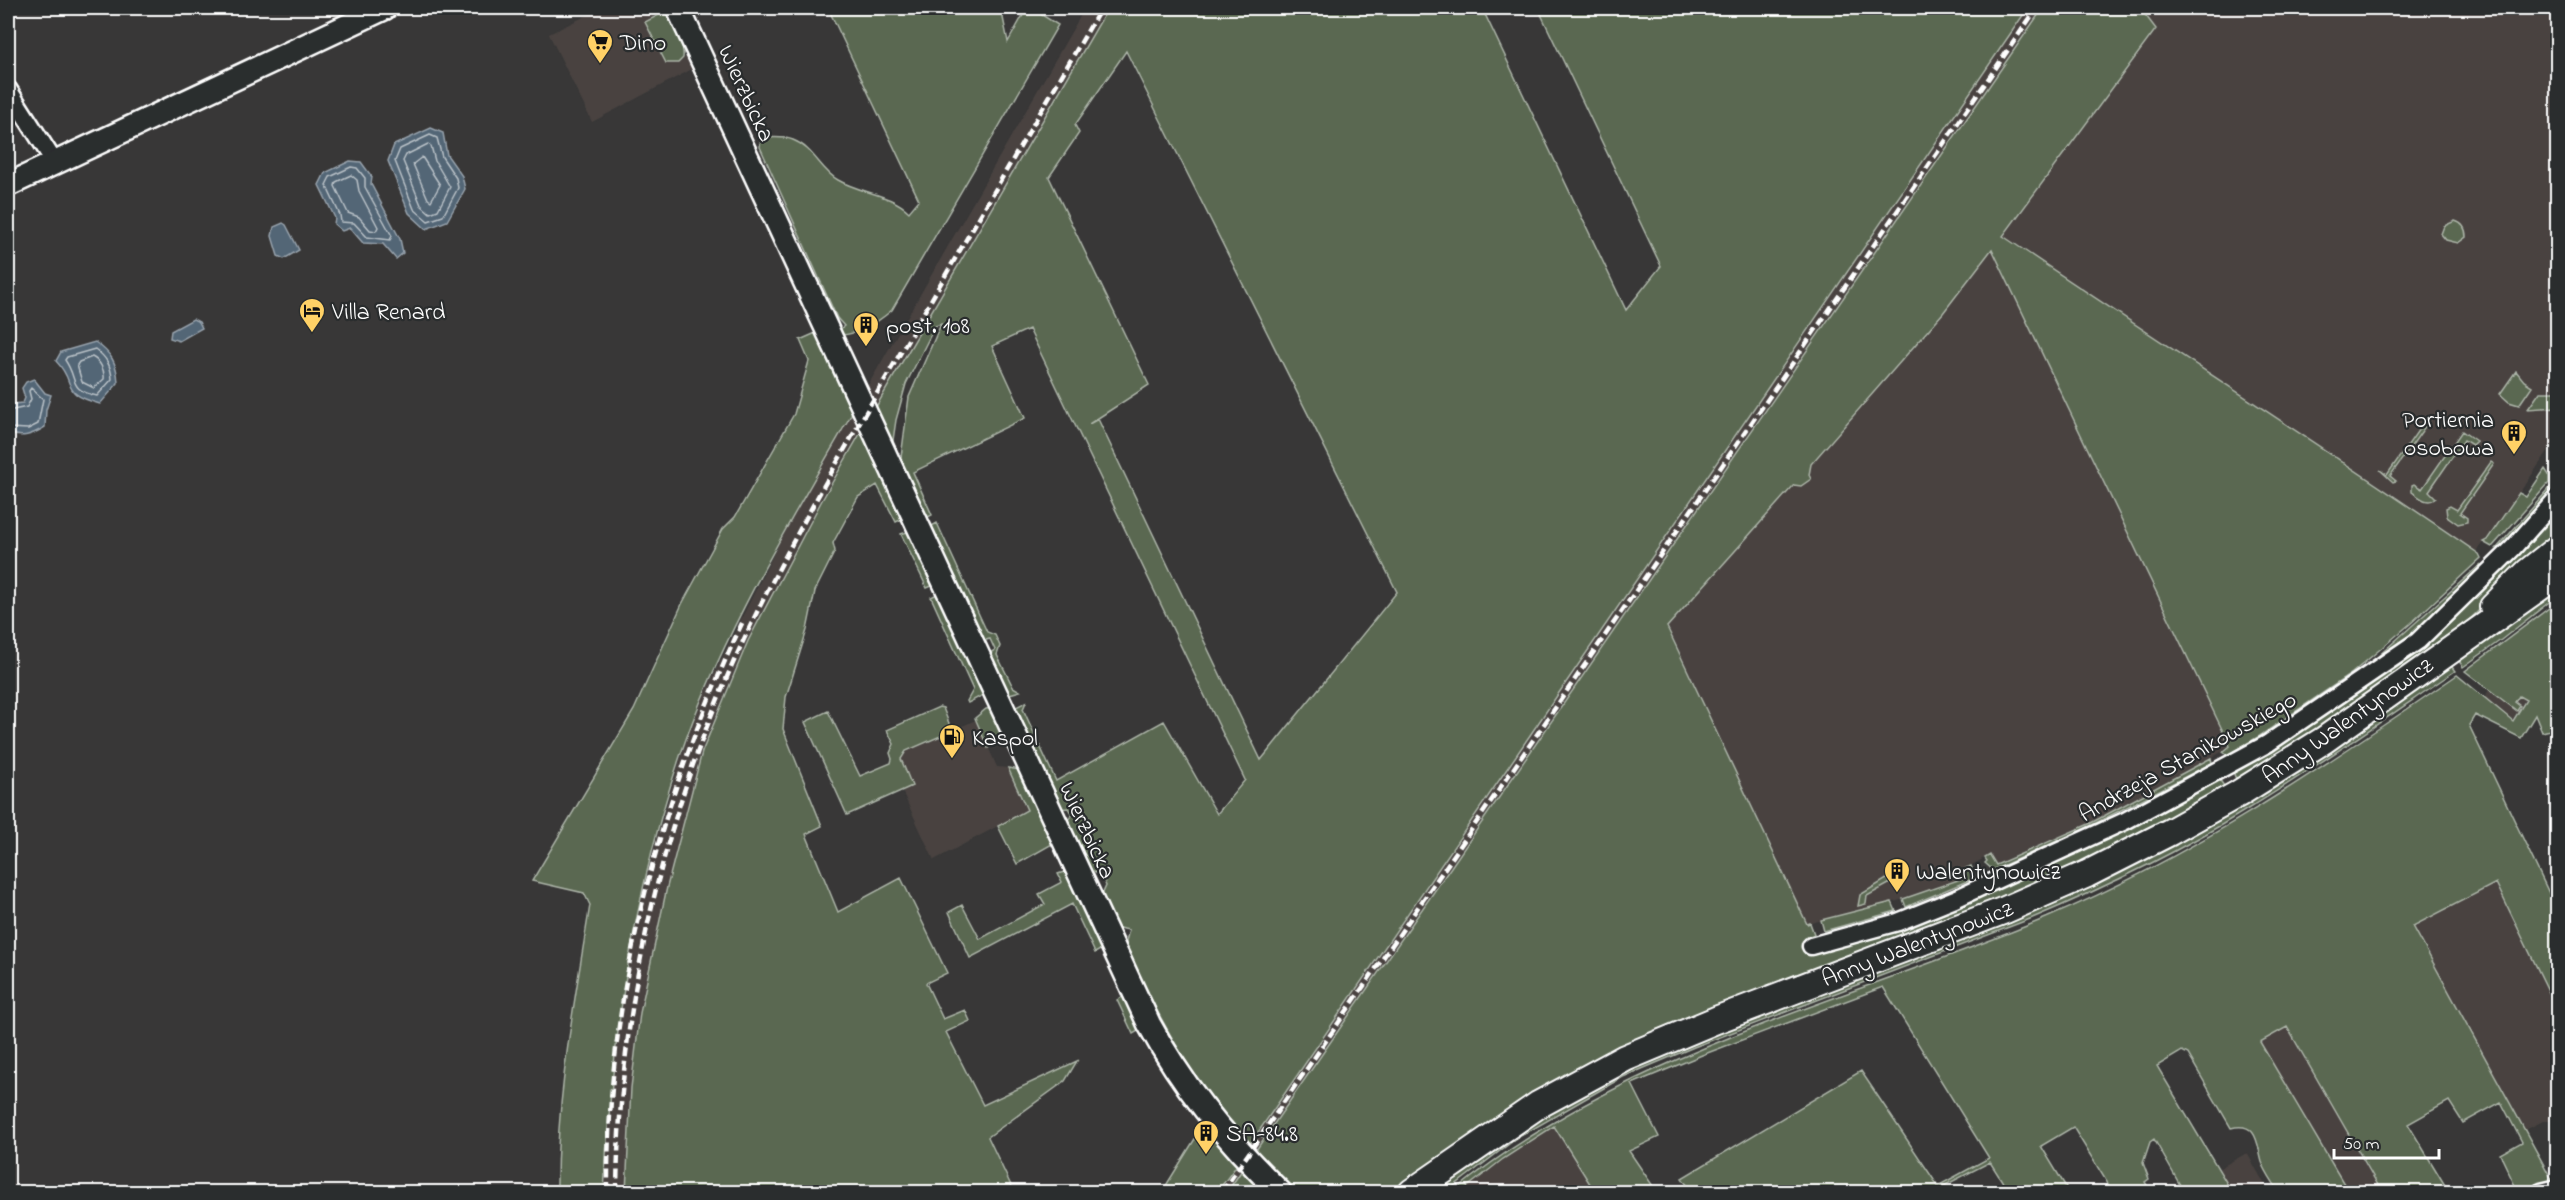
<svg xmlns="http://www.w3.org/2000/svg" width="2565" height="1200" viewBox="0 0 2565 1200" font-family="'Indie Flower',sans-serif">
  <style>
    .built { fill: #494341 }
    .green { fill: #5a6851; stroke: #acb4a8; stroke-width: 1.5; fill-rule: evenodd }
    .water { fill: #536676; stroke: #98a3ad; stroke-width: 1.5 }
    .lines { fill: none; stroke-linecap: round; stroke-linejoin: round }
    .shore { stroke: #bac2c8; stroke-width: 1.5 }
    .street-casing { stroke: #fff; stroke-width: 21 }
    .secondary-casing { stroke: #fff; stroke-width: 27 }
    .primary-casing { stroke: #fff; stroke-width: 30 }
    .street { stroke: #2a2d2e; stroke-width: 16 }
    .secondary { stroke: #2a2d2e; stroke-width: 22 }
    .primary { stroke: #2a2d2e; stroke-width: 26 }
    .rail { stroke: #fff; stroke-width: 4.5; stroke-dasharray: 9 4.5; stroke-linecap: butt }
    .labels { text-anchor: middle; stroke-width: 4.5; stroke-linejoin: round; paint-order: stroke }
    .poi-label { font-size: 24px; fill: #fff; stroke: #2a2d2e; text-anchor: start }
    .street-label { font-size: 24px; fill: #fff; stroke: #2a2d2e }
  </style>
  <rect width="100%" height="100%" fill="#383737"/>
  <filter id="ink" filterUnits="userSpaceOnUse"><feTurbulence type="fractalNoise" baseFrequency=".0167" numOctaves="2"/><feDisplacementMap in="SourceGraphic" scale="12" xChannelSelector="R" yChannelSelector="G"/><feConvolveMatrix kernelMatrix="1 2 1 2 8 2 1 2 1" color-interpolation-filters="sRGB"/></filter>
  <g filter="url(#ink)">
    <path class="built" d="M 602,8 L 649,8 L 677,61 L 688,56 L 694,68 L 592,122 L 549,34 Z
      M 1085,8 L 1108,8 L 821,502 L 748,641 L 730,682 L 702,752 L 652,955 L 640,1013 L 631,1088 L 626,1192 L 604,1192 L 607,1128 L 616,1036 L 631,942 L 658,833 L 686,740 L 707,688 L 790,521 Z
      M 2028,8 L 2043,8 L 1254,1153 L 1248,1147 Z
      M 2140,8 L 2557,8 L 2557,438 L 2487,540 L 2484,541 L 2474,554 L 2003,236 L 2156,29 Z
      M 1993,248 L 2231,747 L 2089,824 L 1996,865 L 1990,855 L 1966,868 L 1964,878 L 1909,898 L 1807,924 L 1667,627 L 1794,485 L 1809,475 L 1811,464 L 1943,313 Z
      M 2501,668 L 2539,688 L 2521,738 L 2475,715 Z
      M 976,720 L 997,767 L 1008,768 L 1028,810 L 934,860 L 902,791 L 912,786 L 901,759 L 906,751 Z
      M 2496,883 L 2557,1009 L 2557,1121 L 2543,1121 L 2525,1130 L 2413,926 Z
      M 2287,1027 L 2382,1192 L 2345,1192 L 2341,1186 L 2260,1041 Z
      M 1554,1126 L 1595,1192 L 1461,1192 L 1503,1159 Z
      M 2247,1153 L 2269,1192 L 2232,1192 L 2218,1169 Z
      M 1237,1165 L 1242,1170 L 1227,1192 L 1217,1192 Z"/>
    <path class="green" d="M 662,8 C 672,22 685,40 683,58 L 678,63 L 666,63 L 645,22 L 657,16 Z
      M 828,8 L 1001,8 L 1008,42 L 1027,8 L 1031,8 L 1058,25 L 892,310 C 878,322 860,334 841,335 L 838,331 L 844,326 L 837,318 L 760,147 L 761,138 C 771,138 783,136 793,140 C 814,148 820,170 838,180 C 860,193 891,194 909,212 L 919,200 Z
      M 1108,8 L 1482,8 L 1626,310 L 1661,266 L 1538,8 L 2028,8 L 1248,1147 C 1196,1086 1163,1025 1128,954 L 1126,941 L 1129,930 L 1119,928 L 1112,922 L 1101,897 L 1106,886 L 1101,874 L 1088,871 L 1066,822 L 1072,815 L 1068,808 L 1059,809 L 1012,709 L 1026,702 L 1023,709 L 1056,781 L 1164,721 L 1217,814 L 1245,780 L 1029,329 L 992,346 L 1025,418 L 913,472 L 932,515 L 924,519 L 900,465 L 909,397 L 941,324 L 935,326 L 906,384 L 896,420 L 892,447 L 873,412 ZM 1126,51 L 1397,592 L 1261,760 L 1098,419 L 1089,424 L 1149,385 L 1049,177 L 1079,133 L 1075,125 Z
      M 2043,8 L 2140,8 L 2156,29 L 2003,236 C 2161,343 2322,446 2479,554 L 2481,558 L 2410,624 L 2352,673 L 2258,737 L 2227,755 L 2223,752 L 2230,746 L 1992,249 L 1943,313 L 1811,464 L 1809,475 L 1811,479 L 1801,486 L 1794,485 L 1667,627 L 1807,924 L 1810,923 L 1814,934 L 1810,936 L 1813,952 L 2219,779 L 2224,786 L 2220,795 L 2014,897 L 1759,994 L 1404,1192 L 1295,1192 L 1254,1153 Z
      M 2455,221 C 2463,223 2466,229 2466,237 L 2458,243 L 2446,240 L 2441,234 L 2444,226 Z
      M 818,332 L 855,408 C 794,514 728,624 686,739 C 634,885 611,1039 604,1192 L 557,1192 C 556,1096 575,1000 590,905 L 584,893 L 532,881 L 634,710 L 682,604 L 723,529 L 735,517 L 794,414 L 809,361 L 800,340 Z
      M 2516,371 L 2524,381 L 2532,386 L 2519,405 L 2509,402 L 2500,394 Z
      M 2540,392 L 2557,392 L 2557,407 L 2528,409 Z
      M 2426,419 L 2429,421 L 2390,476 L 2396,481 L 2393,482 L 2380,470 L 2387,475 Z
      M 864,427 L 902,513 L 902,519 L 896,522 L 877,485 L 858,497 L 833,543 L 835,551 L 815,591 L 807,630 L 786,697 L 783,729 L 822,826 L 806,834 L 838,912 L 901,878 L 947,973 L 926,983 L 943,1019 L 965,1010 L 970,1021 L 946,1032 L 983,1105 L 1077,1061 L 1065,1081 L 988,1137 L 1014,1192 L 626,1192 L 631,1088 L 640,1013 L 667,887 L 702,752 L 748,641 L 821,502 Z
      M 2462,431 L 2476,441 L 2472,445 L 2464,440 L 2429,491 L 2436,498 C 2428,505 2420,498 2412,492 L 2412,485 L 2414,484 L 2422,489 Z
      M 2491,462 L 2494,464 L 2460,513 L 2467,518 L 2467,522 L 2458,524 L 2447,516 L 2446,508 L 2450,506 L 2457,510 Z
      M 2545,469 L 2549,475 L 2549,483 L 2492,547 L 2483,542 L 2487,540 L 2519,493 L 2526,497 Z
      M 2556,481 C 2552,497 2513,544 2497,548 Z
      M 2557,510 L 2557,539 L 2524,566 L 2462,627 L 2418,663 L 2241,780 L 2235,777 L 2233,771 L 2439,631 L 2527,545 Z
      M 937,523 L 987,632 L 995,635 L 1000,646 L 997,655 L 1013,687 L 1020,691 L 1006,695 L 988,654 L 995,650 L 990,639 L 982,641 L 928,528 Z
      M 910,531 L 934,585 L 927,588 L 901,534 Z
      M 2481,564 L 2478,572 L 2410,637 L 2366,667 Z
      M 2557,584 L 2557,596 L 2501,640 L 2463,667 L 2457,658 Z
      M 939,593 L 985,694 L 968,703 L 967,701 L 973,690 L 931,597 Z
      M 2557,602 L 2557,734 L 2550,730 L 2542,732 L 2535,715 L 2521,738 L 2475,715 L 2469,725 L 2557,910 L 2557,1009 L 2496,883 L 2413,926 L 2551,1178 L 2556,1177 L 2557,1183 L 2518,1192 L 2500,1154 L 2522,1142 L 2501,1102 L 2463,1123 L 2449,1101 L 2408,1124 L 2449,1192 L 2445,1189 L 2438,1192 L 2382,1192 L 2287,1027 L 2260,1042 L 2344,1184 L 2330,1192 L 2279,1192 C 2274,1183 2266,1173 2262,1162 C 2257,1146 2259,1121 2231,1128 L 2188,1054 L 2182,1051 L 2157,1066 L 2232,1192 L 2184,1192 L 2154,1139 L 2150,1142 L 2143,1163 L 2149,1179 L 2145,1182 L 2151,1192 L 2113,1192 L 2073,1127 L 2041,1146 L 2069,1192 L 2009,1192 L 1990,1162 L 1932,1192 L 1692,1192 L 1682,1178 L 1861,1071 L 1938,1186 L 1989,1158 L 1883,987 L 1702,1055 L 1632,1084 L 1659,1137 L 1629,1151 L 1657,1192 L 1595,1192 L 1554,1126 L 1503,1159 L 1461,1192 L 1453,1192 C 1624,1052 1845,1002 2046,918 C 2194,856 2325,766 2457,675 L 2513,721 L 2526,700 L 2519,696 L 2515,702 L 2520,706 L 2517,711 L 2465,671 Z
      M 2449,663 L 2455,671 C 2386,718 2317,767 2246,810 C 2177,853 2104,888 2030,919 L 1694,1047 L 1623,1077 L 1517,1138 L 1446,1192 L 1435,1192 L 1489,1149 L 1626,1067 L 1984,929 Z
      M 939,707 L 943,708 L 952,731 L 906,751 L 901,759 L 912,786 L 847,815 L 805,722 L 828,711 L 860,776 L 891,763 L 892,759 L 890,753 L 894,744 L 887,730 Z
      M 993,708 L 1004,732 L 988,748 L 975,718 L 986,709 Z
      M 2211,758 L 2212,763 L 2090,826 L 1993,870 L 1985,863 L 1987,861 L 1985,858 L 1990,855 L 1996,865 L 2089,824 Z
      M 1008,768 L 1020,770 L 1054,843 L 1017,864 L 998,826 L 1027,810 Z
      M 1971,866 L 1975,875 L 1972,876 L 1972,879 L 1906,907 L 1903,899 L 1964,878 L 1966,868 Z
      M 1067,871 L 1102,949 L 1095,953 L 1072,904 L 970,958 L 949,912 L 962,905 L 980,939 L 1045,904 L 1039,894 L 1062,882 L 1058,874 Z
      M 1900,871 L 1906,880 L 1902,883 L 1898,879 L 1867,896 L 1866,904 L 1858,906 L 1860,895 Z
      M 1892,902 L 1896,911 L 1824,931 L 1821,920 Z
      M 1122,997 L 1124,997 L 1140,1030 L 1133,1034 L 1117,1000 Z
      M 1208,1131 L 1237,1165 L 1217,1192 L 1162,1192 L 1198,1134 Z
      M 1242,1170 L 1266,1192 L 1227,1192 Z"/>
    <path class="water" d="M 431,128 L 443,133 L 447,155 L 462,176 L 465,189 L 447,221 L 426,229 L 409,213 L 388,161 L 394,145 Z
      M 350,161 L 361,162 L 372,177 L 371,184 L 400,239 L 403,253 L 396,259 L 383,244 L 363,243 L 350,228 L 342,231 L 334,224 L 335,218 L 319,185 L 325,173 Z
      M 283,223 L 286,225 L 299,250 L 284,259 L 278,256 L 272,236 L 274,227 Z
      M 193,319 L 199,322 L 202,328 L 179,341 L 170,338 L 171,331 Z
      M 95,342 C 111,353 117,362 118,383 L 100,404 C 57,392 79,385 56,361 L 61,352 Z
      M 34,379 L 45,393 L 51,395 L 46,410 L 45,427 C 32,435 22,439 8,433 L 8,397 L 12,404 L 23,403 L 25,398 L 22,388 L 26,382 Z"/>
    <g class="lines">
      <path class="shore" d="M 430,135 L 437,138 L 442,157 L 456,178 L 458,188 L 443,216 L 428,221 L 414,209 L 395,161 L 400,149 Z
        M 428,144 L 431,146 L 435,161 L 450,187 L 438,210 L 430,213 L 421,205 L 403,161 L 406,155 Z
        M 422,157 L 440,185 L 431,201 L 428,199 L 413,164 Z
        M 351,167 L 357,168 L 365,178 L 365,187 L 392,236 L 390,240 L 367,237 L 354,223 L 341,222 L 340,215 L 326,185 L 330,177 Z
        M 351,175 L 357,180 L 359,191 L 378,227 L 376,231 L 370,230 L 359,217 L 348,213 L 335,186 L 336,182 Z
        M 95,349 C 106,357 111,365 112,379 L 97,396 C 67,389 79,380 65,360 L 67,357 Z
        M 92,357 C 100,361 105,370 104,379 L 94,388 L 82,382 L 77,365 L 79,362 Z
        M 8,408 L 13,410 L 27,407 L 31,399 L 29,391 L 31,388 L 43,399 L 38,424 L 28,429 L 8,428"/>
      <defs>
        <path id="street" d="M 8,89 L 55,163
          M 1811,946 L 1898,922 L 1955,899 L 2125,821 L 2267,744 L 2418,641 L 2513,548 L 2558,497
          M 2541,1192 L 2558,1188"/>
        <path id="secondary" d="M 678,8 L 1149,1024 C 1183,1087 1228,1142 1280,1192
          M 8,185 L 385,8"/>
        <path id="primary" d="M 2493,607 L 2528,572 L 2558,548
          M 1412,1192 L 1538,1105 L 1625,1058 L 1716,1020 L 2005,910 L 2087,874 L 2170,832 L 2238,794 L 2324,740 L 2558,574"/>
      </defs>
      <use href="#street" class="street-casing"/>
      <use href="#secondary" class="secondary-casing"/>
      <use href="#primary" class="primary-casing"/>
      <use href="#street" class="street"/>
      <use href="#secondary" class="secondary"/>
      <use href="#primary" class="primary"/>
      <path class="rail" d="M 608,1192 C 606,994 660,797 744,619
        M 617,1192 C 619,1010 660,828 734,661 C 784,550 847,445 908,340 C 972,229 1037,118 1101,8
        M 1222,1192 L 2037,8"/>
    </g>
  </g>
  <defs>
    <symbol id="supermarket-pin" viewBox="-11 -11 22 30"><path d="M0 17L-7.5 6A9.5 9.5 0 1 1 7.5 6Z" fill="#ffd166" stroke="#2a2d2e"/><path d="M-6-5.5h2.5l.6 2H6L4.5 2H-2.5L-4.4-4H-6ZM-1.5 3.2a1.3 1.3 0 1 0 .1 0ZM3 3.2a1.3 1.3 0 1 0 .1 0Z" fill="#111"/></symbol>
    <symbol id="hotel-pin" viewBox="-11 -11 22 30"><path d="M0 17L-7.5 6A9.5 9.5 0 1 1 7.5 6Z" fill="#ffd166" stroke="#2a2d2e"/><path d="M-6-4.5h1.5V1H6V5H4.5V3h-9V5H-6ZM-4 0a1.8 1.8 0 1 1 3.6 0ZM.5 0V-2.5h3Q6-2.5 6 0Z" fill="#111"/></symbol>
    <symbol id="building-pin" viewBox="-11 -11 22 30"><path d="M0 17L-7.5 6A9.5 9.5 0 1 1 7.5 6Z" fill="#ffd166" stroke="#2a2d2e"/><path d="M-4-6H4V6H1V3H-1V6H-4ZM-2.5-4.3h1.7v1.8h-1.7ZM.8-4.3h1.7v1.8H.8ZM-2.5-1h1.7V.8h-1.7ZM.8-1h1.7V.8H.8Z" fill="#111"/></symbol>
    <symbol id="fuel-pin" viewBox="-11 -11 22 30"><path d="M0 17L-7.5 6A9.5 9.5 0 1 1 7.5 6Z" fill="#ffd166" stroke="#2a2d2e"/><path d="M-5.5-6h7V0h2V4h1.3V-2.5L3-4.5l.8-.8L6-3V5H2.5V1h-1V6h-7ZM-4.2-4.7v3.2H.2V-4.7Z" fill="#111"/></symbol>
  </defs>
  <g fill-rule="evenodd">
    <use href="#supermarket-pin" x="585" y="27" width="30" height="40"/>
    <use href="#hotel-pin" x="297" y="296" width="30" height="40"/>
    <use href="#building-pin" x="851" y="310" width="30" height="40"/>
    <use href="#building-pin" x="2499" y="418" width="30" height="40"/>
    <use href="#fuel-pin" x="937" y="722" width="30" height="40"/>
    <use href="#building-pin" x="1882" y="856" width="30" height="40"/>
    <use href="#building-pin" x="1191" y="1118" width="30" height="40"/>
  </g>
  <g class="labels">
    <g class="poi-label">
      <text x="620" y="50">Dino</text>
      <text x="332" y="319">Villa Renard</text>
      <text x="886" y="333">post. 108</text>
      <text x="2494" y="427" text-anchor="end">Portiernia<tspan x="2494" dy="28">osobowa</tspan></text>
      <text x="972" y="745">Kaspol</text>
      <text x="1916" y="879">Walentynowicz</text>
      <text x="1226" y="1141">SA-84.8</text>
    </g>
    <g class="street-label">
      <text transform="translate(747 93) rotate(65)" y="8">Wierzbicka</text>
      <text transform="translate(2347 720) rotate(-35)" y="8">Anny Walentynowicz</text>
      <text transform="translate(2187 756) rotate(-29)" y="8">Andrzeja Stanikowskiego</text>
      <text transform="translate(1088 830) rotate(65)" y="8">Wierzbicka</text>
      <text transform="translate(1917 943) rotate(-21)" y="8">Anny Walentynowicz</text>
    </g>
  </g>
  <rect width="2565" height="1200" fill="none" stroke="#2a2d2e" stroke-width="30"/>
  <rect x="15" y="15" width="2535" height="1170" fill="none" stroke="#fff" stroke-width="2" filter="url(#ink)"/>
  <path d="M2334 1149v9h105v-9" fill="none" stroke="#ffffff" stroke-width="3"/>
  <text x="2343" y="1149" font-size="18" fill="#ffffff" stroke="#2a2d2e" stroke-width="4.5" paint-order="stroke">50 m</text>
</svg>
